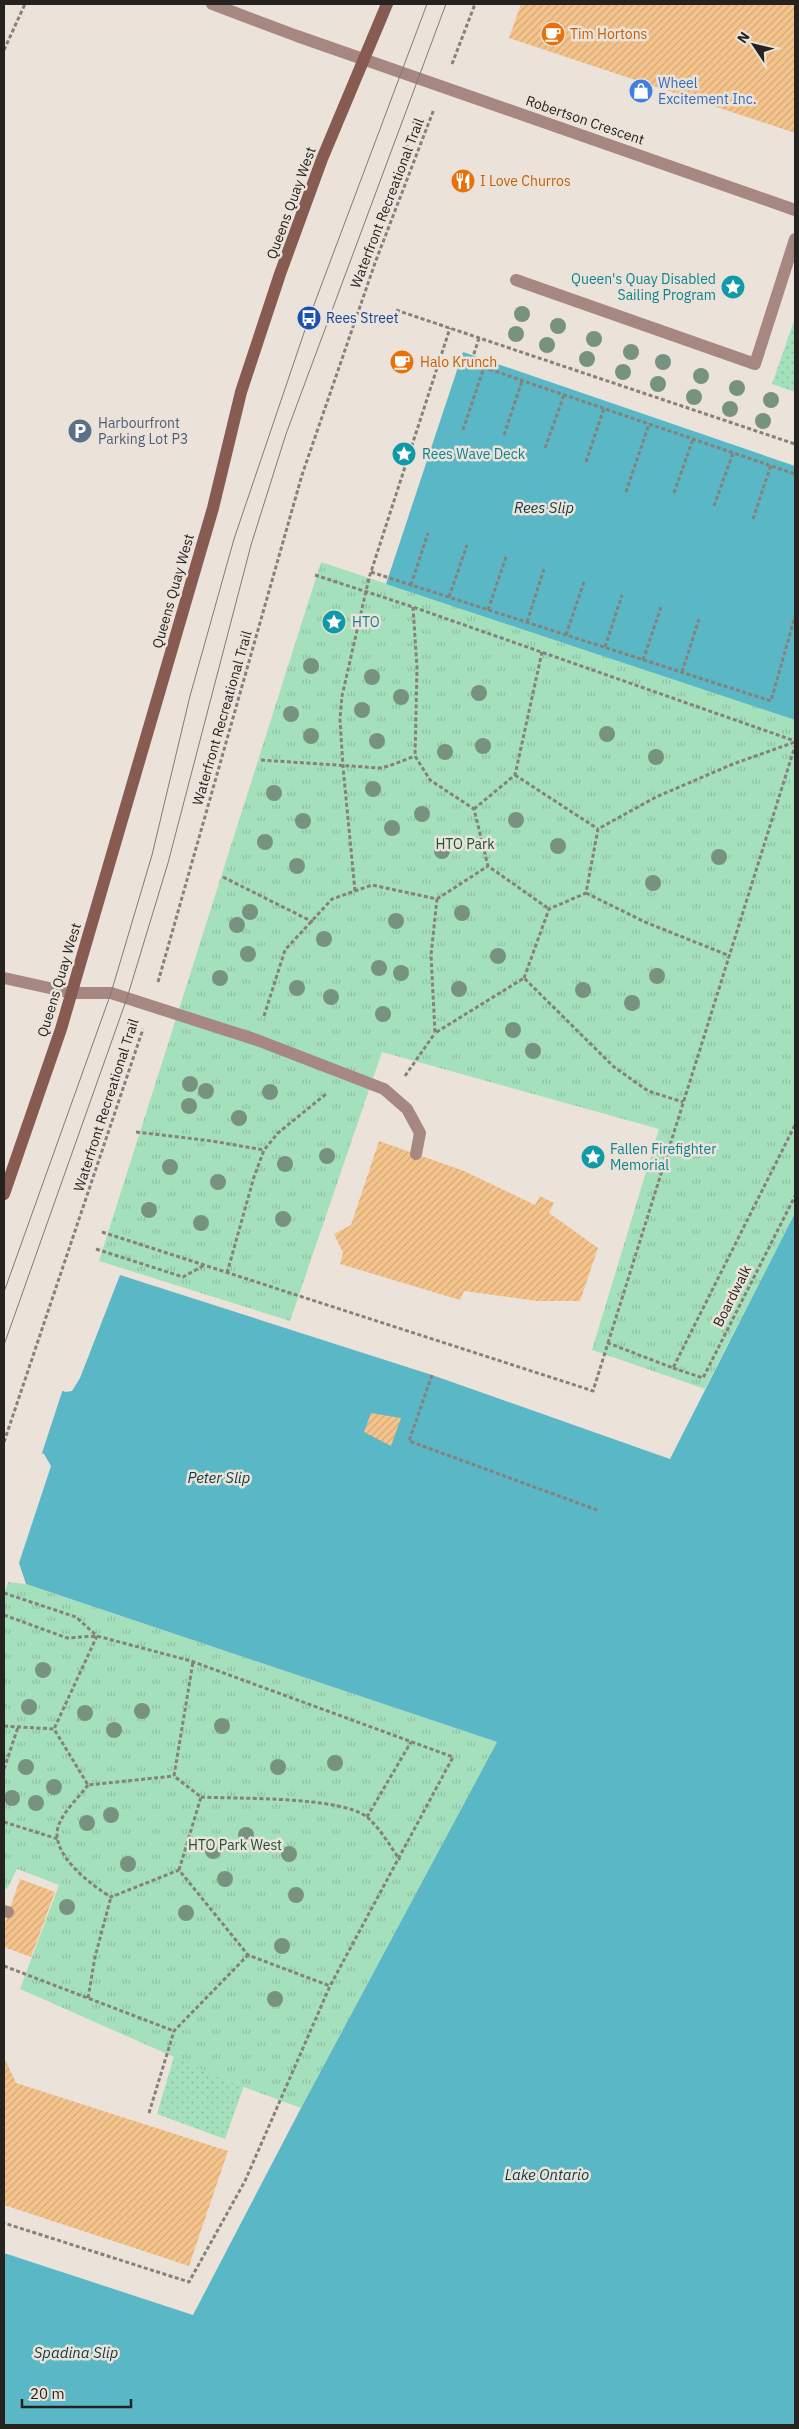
<svg xmlns="http://www.w3.org/2000/svg" width="799" height="2429" viewBox="0 0 799 2429" font-family="'IBM Plex Sans',sans-serif">
  <style>
    .grass { fill: url(#grass-dots) }
    .park { fill: url(#park-tufts) }
    .water { fill: #5ab8c6 }
    .pier { fill: #ebe3da }
    .building { fill: url(#building-hatch) }
    .lines { fill: none; stroke-linecap: round; stroke-linejoin: round }
    .path { stroke: #86817b; stroke-width: 3; stroke-dasharray: 4 2.5; stroke-linecap: butt }
    .service { stroke: #a78781; stroke-width: 12 }
    .minor { stroke: #a78781; stroke-width: 12 }
    .secondary { stroke: #875a52; stroke-width: 12 }
    .tram { stroke: #807b75; stroke-width: 1 }
    .tree { fill: #789280 }
    .labels { text-anchor: middle; stroke-width: 5; stroke-linejoin: round; paint-order: stroke }
    .food-label { font-size: 14px; fill: #c56008; stroke: #ebe3da; text-anchor: start }
    .shop-label { font-size: 14px; fill: #366cbe; stroke: #ebe3da; text-anchor: start }
    .street-label { font-size: 14px; fill: #25221f; stroke: #ebe3da }
    .culture-label { font-size: 14px; fill: #0d838f; stroke: #ebe3da; text-anchor: start }
    .transit-label { font-size: 14px; fill: #164399; stroke: #ebe3da; text-anchor: start }
    .service-label { font-size: 14px; fill: #4e5e75; stroke: #ebe3da; text-anchor: start }
    .park-label { font-size: 14px; fill: #1a5036; stroke: #ebe3da }
    .water-label { font-size: 15px; font-style: italic; fill: #0c3940; stroke: #ebe3da }
  </style>
  <defs>
    <pattern id="grass-dots" width="8" height="8" patternUnits="userSpaceOnUse" patternTransform="scale(1.25)"><rect width="8" height="8" fill="#a5e0bd"/><path d="M2 2h.1M6 6h.1" fill="none" stroke="#8ec0a2" stroke-width="1.8" stroke-linecap="round"/></pattern>
    <pattern id="park-tufts" width="24" height="20" patternUnits="userSpaceOnUse" patternTransform="scale(1.25)"><rect width="24" height="20" fill="#a5e0bd"/><path d="M3 7l-1-3M5 7V3M7 7l1-3M15 17l-1-3M17 17v-4M19 17l1-3" fill="none" stroke="#8ec0a2"/></pattern>
    <pattern id="building-hatch" width="6" height="6" patternUnits="userSpaceOnUse" patternTransform="scale(1.25)"><rect width="6" height="6" fill="#f5c48c"/><path d="M-1 1l2-2M0 6l6-6M5 7l2-2" fill="none" stroke="#d2a878"/></pattern>
  </defs>
  <rect width="100%" height="100%" fill="#ebe3da"/>
  <path class="grass" d="M 795,318 L 795,392 L 772,384 Z
    M 178,2043 L 245,2083 L 225,2139 L 157,2114 Z"/>
  <path class="park" d="M 321,562 L 795,720 L 795,1213 L 705,1389 L 592,1350 L 659,1129 L 382,1052 L 290,1321 L 99,1261 Z
    M 8,1582 L 26,1584 L 497,1742 L 301,2108 L 233,2083 L 20,1989 L 59,1885 L 17,1869 L 7,1889 L 4,1888 L 4,1594 Z"/>
  <path class="water" d="M 463,352 L 795,466 L 795,720 L 386,584 Z
    M 795,1213 L 795,2425 L 4,2425 L 4,2253 L 193,2315 L 301,2108 L 497,1742 L 26,1584 L 19,1563 L 51,1466 L 44,1454 L 4,1441 L 4,1372 L 66,1392 L 72,1391 L 80,1378 L 120,1275 L 432,1375 L 670,1459 Z"/>
  <path class="pier" d="M 4,1369 L 63,1389 L 41,1456 L 4,1443 Z"/>
  <path class="building" d="M 521,4 L 795,4 L 795,133 L 509,38 Z
    M 379,1141 L 464,1171 L 535,1205 L 540,1196 L 554,1203 L 549,1213 L 598,1248 L 580,1301 L 537,1301 L 464,1291 L 460,1300 L 340,1264 L 343,1253 L 334,1234 L 351,1225 Z
    M 371,1413 L 401,1418 L 391,1446 L 364,1432 Z
    M 20,1879 L 55,1892 L 31,1957 L 4,1947 L 4,1926 Z
    M 4,2057 L 16,2083 L 228,2151 L 189,2266 L 4,2205 Z"/>
  <g class="lines">
    <path class="path" d="M 4,50 L 25,4
      M 452,64 L 475,4
      M 404,155 L 408,144
      M 396,310 L 795,444
      M 479,338 L 471,363 L 795,474
      M 463,430 L 484,367
      M 504,435 L 522,381
      M 545,448 L 564,395
      M 586,462 L 604,408
      M 626,492 L 649,424
      M 674,493 L 693,439
      M 714,506 L 733,453
      M 753,519 L 771,465
      M 371,572 L 771,701 L 795,616
      M 315,575 L 413,607 L 795,741
      M 411,585 L 428,533
      M 449,597 L 467,545
      M 413,607 L 417,668 L 415,756 L 430,780 L 474,809 L 488,866 L 549,909
      M 488,610 L 506,557
      M 527,622 L 544,569
      M 566,635 L 584,582
      M 605,647 L 622,595
      M 643,660 L 661,607
      M 682,672 L 699,619
      M 261,760 L 380,768 L 389,766 L 415,756
      M 515,775 L 598,829
      M 474,809 L 515,775 L 542,652
      M 223,877 L 313,922
      M 355,891 L 343,767 L 340,719 L 342,696 L 369,578 L 450,328
      M 586,893 L 645,922 L 730,956
      M 437,899 L 488,866
      M 524,978 L 549,909 L 586,893 L 598,829 L 656,797 L 733,764 L 795,742
      M 158,982 L 302,475 L 375,263 L 434,109
      M 264,1016 L 285,950 L 332,899 L 372,885 L 437,899 L 431,955 L 435,1033 L 524,978 L 614,1067 L 648,1091 L 683,1102
      M 4,1076 L 5,1076
      M 405,1076 L 435,1033
      M 136,1132 L 212,1141 L 264,1150
      M 102,1232 L 593,1391 L 608,1343 L 673,1368 L 795,1125
      M 96,1249 L 183,1277 L 203,1266
      M 227,1273 L 254,1177 L 264,1150 L 278,1133 L 326,1094
      M 608,1343 L 795,746
      M 673,1368 L 703,1378 L 795,1196
      M 432,1375 L 409,1441 L 597,1510
      M 4,1442 L 143,1029
      M 4,1593 L 76,1617 L 97,1636 L 54,1729
      M 4,1615 L 67,1638 L 97,1636 L 191,1661 L 453,1757 L 330,1986 L 245,2181 L 189,2282 L 4,2223
      M 4,1726 L 54,1729 L 88,1785 L 174,1776
      M 4,1769 L 18,1727
      M 88,1785 C 79,1797 66,1809 60,1822 C 45,1851 91,1885 111,1897 L 179,1870 L 248,1955 L 330,1986
      M 201,1797 C 237,1799 340,1796 367,1817 C 380,1828 390,1846 400,1860
      M 367,1817 L 411,1742
      M 4,1822 L 58,1839
      M 179,1870 L 201,1797 L 174,1776 L 193,1662
      M 4,1966 L 174,2031
      M 88,1998 L 95,1957 L 111,1897
      M 149,2113 L 174,2031 L 248,1955"/>
    <path class="service" d="M 516,280 L 755,364 L 795,239
      M 4,978 L 72,993 L 111,993 L 257,1040 L 384,1089 L 407,1109 L 420,1133 L 416,1154
      M 4,1911 L 8,1912"/>
    <path class="minor" d="M 212,4 L 297,36 L 795,210"/>
    <path class="secondary" d="M 4,1194 L 61,1029 L 213,508 L 241,392 L 280,274 L 322,159 L 387,4"/>
    <path class="tram" d="M 4,1292 L 111,993 L 152,855 L 190,696 L 234,539 L 309,318 L 427,4
      M 4,1345 L 127,998 L 168,863 L 251,545 L 286,434 L 446,4"/>
  </g>
  <g class="tree">
    <circle cx="522" cy="314" r="8"/>
    <circle cx="558" cy="326" r="8"/>
    <circle cx="516" cy="334" r="8"/>
    <circle cx="594" cy="339" r="8"/>
    <circle cx="547" cy="345" r="8"/>
    <circle cx="631" cy="352" r="8"/>
    <circle cx="587" cy="359" r="8"/>
    <circle cx="663" cy="362" r="8"/>
    <circle cx="623" cy="372" r="8"/>
    <circle cx="701" cy="376" r="8"/>
    <circle cx="658" cy="384" r="8"/>
    <circle cx="737" cy="388" r="8"/>
    <circle cx="694" cy="397" r="8"/>
    <circle cx="771" cy="400" r="8"/>
    <circle cx="730" cy="409" r="8"/>
    <circle cx="763" cy="421" r="8"/>
    <circle cx="311" cy="666" r="8"/>
    <circle cx="372" cy="677" r="8"/>
    <circle cx="479" cy="693" r="8"/>
    <circle cx="401" cy="697" r="8"/>
    <circle cx="362" cy="710" r="8"/>
    <circle cx="291" cy="714" r="8"/>
    <circle cx="607" cy="734" r="8"/>
    <circle cx="311" cy="736" r="8"/>
    <circle cx="377" cy="741" r="8"/>
    <circle cx="483" cy="746" r="8"/>
    <circle cx="445" cy="752" r="8"/>
    <circle cx="656" cy="757" r="8"/>
    <circle cx="373" cy="789" r="8"/>
    <circle cx="274" cy="793" r="8"/>
    <circle cx="422" cy="814" r="8"/>
    <circle cx="516" cy="820" r="8"/>
    <circle cx="303" cy="821" r="8"/>
    <circle cx="392" cy="828" r="8"/>
    <circle cx="265" cy="842" r="8"/>
    <circle cx="558" cy="846" r="8"/>
    <circle cx="442" cy="851" r="8"/>
    <circle cx="719" cy="857" r="8"/>
    <circle cx="297" cy="866" r="8"/>
    <circle cx="653" cy="883" r="8"/>
    <circle cx="250" cy="912" r="8"/>
    <circle cx="462" cy="913" r="8"/>
    <circle cx="396" cy="921" r="8"/>
    <circle cx="237" cy="925" r="8"/>
    <circle cx="324" cy="939" r="8"/>
    <circle cx="248" cy="954" r="8"/>
    <circle cx="498" cy="956" r="8"/>
    <circle cx="379" cy="968" r="8"/>
    <circle cx="401" cy="973" r="8"/>
    <circle cx="657" cy="976" r="8"/>
    <circle cx="220" cy="978" r="8"/>
    <circle cx="297" cy="988" r="8"/>
    <circle cx="459" cy="989" r="8"/>
    <circle cx="583" cy="990" r="8"/>
    <circle cx="331" cy="997" r="8"/>
    <circle cx="632" cy="1003" r="8"/>
    <circle cx="383" cy="1014" r="8"/>
    <circle cx="513" cy="1030" r="8"/>
    <circle cx="533" cy="1051" r="8"/>
    <circle cx="190" cy="1084" r="8"/>
    <circle cx="206" cy="1091" r="8"/>
    <circle cx="270" cy="1092" r="8"/>
    <circle cx="189" cy="1106" r="8"/>
    <circle cx="239" cy="1118" r="8"/>
    <circle cx="327" cy="1156" r="8"/>
    <circle cx="285" cy="1164" r="8"/>
    <circle cx="170" cy="1167" r="8"/>
    <circle cx="218" cy="1182" r="8"/>
    <circle cx="149" cy="1210" r="8"/>
    <circle cx="283" cy="1219" r="8"/>
    <circle cx="201" cy="1223" r="8"/>
    <circle cx="43" cy="1670" r="8"/>
    <circle cx="29" cy="1707" r="8"/>
    <circle cx="142" cy="1711" r="8"/>
    <circle cx="85" cy="1713" r="8"/>
    <circle cx="222" cy="1726" r="8"/>
    <circle cx="114" cy="1730" r="8"/>
    <circle cx="335" cy="1763" r="8"/>
    <circle cx="26" cy="1767" r="8"/>
    <circle cx="278" cy="1767" r="8"/>
    <circle cx="54" cy="1787" r="8"/>
    <circle cx="12" cy="1798" r="8"/>
    <circle cx="36" cy="1803" r="8"/>
    <circle cx="111" cy="1815" r="8"/>
    <circle cx="87" cy="1823" r="8"/>
    <circle cx="246" cy="1835" r="8"/>
    <circle cx="213" cy="1851" r="8"/>
    <circle cx="289" cy="1854" r="8"/>
    <circle cx="128" cy="1864" r="8"/>
    <circle cx="225" cy="1879" r="8"/>
    <circle cx="296" cy="1895" r="8"/>
    <circle cx="67" cy="1907" r="8"/>
    <circle cx="186" cy="1913" r="8"/>
    <circle cx="282" cy="1946" r="8"/>
    <circle cx="275" cy="1999" r="8"/>
  </g>
  <defs>
    <symbol id="cafe-disc" viewBox="-11 -11 22 22"><circle r="9.5" fill="#e8710a" stroke="#ebe3da"/><path d="M-5.5-4.5H6V0H3Q3 3.5 0 3.5H-2.5Q-5.5 3.5-5.5 0ZM3-3.2v2h1.7v-2ZM-6 4.5H4V6H-6Z" fill="#fff"/></symbol>
    <symbol id="shop-disc" viewBox="-11 -11 22 22"><circle r="9.5" fill="#3f7fe0" stroke="#ebe3da"/><path d="M-5-2.5h2.3a2.7 3.5 0 0 1 5.4 0H5L5.5 6h-11ZM-1.5-2.5h3a1.5 2.3 0 0 0-3 0Z" fill="#fff"/></symbol>
    <symbol id="restaurant-disc" viewBox="-11 -11 22 22"><circle r="9.5" fill="#e8710a" stroke="#ebe3da"/><path d="M-5-6h1v4h1v-4h1v4h1v-4h1v5L-1.5 .5V6h-2V.5L-5-1ZM5-6V6H3V1.5H1.5Q1.5-4 5-6Z" fill="#fff"/></symbol>
    <symbol id="sight-disc" viewBox="-11 -11 22 22"><circle r="9.5" fill="#0f9aa8" stroke="#ebe3da"/><path d="M0-6L1.8-2.2L6-1.7L2.9 1.2L3.7 5.4L0 3.3L-3.7 5.4L-2.9 1.2L-6-1.7L-1.8-2.2Z" fill="#fff"/></symbol>
    <symbol id="bus-disc" viewBox="-11 -11 22 22"><circle r="9.5" fill="#1a4fb4" stroke="#ebe3da"/><path d="M-5-6H5V4H4V6H2V4H-2V6H-4V4H-5ZM-3.5-4V0h7V-4ZM-3.5 1.2v1.5H-2V1.2ZM2 1.2v1.5H3.5V1.2Z" fill="#fff"/></symbol>
    <symbol id="parking-disc" viewBox="-11 -11 22 22"><circle r="9.5" fill="#5c6f8a" stroke="#ebe3da"/><path d="M-3.5-5.5H1a3.5 3.5 0 0 1 0 7H-1V5.5H-3.5ZM-1-3.4V-.6H.8a1.4 1.4 0 0 0 0-2.8Z" fill="#fff"/></symbol>
  </defs>
  <g fill-rule="evenodd">
    <use href="#cafe-disc" x="539" y="20" width="28" height="28"/>
    <use href="#shop-disc" x="627" y="77" width="28" height="28"/>
    <use href="#restaurant-disc" x="449" y="167" width="28" height="28"/>
    <use href="#sight-disc" x="719" y="273" width="28" height="28"/>
    <use href="#bus-disc" x="295" y="304" width="28" height="28"/>
    <use href="#cafe-disc" x="388" y="348" width="28" height="28"/>
    <use href="#parking-disc" x="66" y="417" width="28" height="28"/>
    <use href="#sight-disc" x="390" y="440" width="28" height="28"/>
    <use href="#sight-disc" x="320" y="608" width="28" height="28"/>
    <use href="#sight-disc" x="579" y="1143" width="28" height="28"/>
  </g>
  <g class="labels">
    <g class="food-label">
      <text x="570" y="39">Tim Hortons</text>
      <text x="480" y="186">I Love Churros</text>
      <text x="420" y="367">Halo Krunch</text>
    </g>
    <g class="shop-label">
      <text x="658" y="88">Wheel<tspan x="658" dy="16">Excitement Inc.</tspan></text>
    </g>
    <g class="street-label">
      <text transform="translate(585 120) rotate(19)" y="5">Robertson Crescent</text>
      <text transform="translate(291 203) rotate(-70)" y="5">Queens Quay West</text>
      <text transform="translate(387 203) rotate(-69)" y="5">Waterfront Recreational Trail</text>
      <text transform="translate(173 591) rotate(-74)" y="5">Queens Quay West</text>
      <text transform="translate(222 718) rotate(-74)" y="5">Waterfront Recreational Trail</text>
      <text transform="translate(59 980) rotate(-73)" y="5">Queens Quay West</text>
      <text transform="translate(106 1105) rotate(-72)" y="5">Waterfront Recreational Trail</text>
      <text transform="translate(732 1296) rotate(-63)" y="5">Boardwalk</text>
    </g>
    <g class="culture-label">
      <text x="716" y="284" text-anchor="end">Queen's Quay Disabled<tspan x="716" dy="16">Sailing Program</tspan></text>
      <text x="422" y="459">Rees Wave Deck</text>
      <text x="352" y="627">HTO</text>
      <text x="610" y="1154">Fallen Firefighter<tspan x="610" dy="16">Memorial</tspan></text>
    </g>
    <g class="transit-label">
      <text x="326" y="323">Rees Street</text>
    </g>
    <g class="service-label">
      <text x="98" y="428">Harbourfront<tspan x="98" dy="16">Parking Lot P3</tspan></text>
    </g>
    <g class="park-label">
      <text x="465" y="849">HTO Park</text>
      <text x="235" y="1850">HTO Park West</text>
    </g>
    <g class="water-label">
      <text x="544" y="513">Rees Slip</text>
      <text x="219" y="1483">Peter Slip</text>
      <text x="547" y="2180">Lake Ontario</text>
      <text x="76" y="2358">Spadina Slip</text>
    </g>
  </g>
  <rect width="799" height="2429" fill="none" stroke="#25221f" stroke-width="10"/>
  <g transform="translate(754 45) rotate(305)" stroke="#ebe3da" stroke-width="4" paint-order="stroke">
  <path d="M0-4L9 19L0 12L-9 19Z" fill="#25221f"/>
  <text y="-8" font-size="14" font-weight="bold" text-anchor="middle" fill="#25221f">N</text>
  </g>
  <path d="M22 2399v8h109v-8" fill="none" stroke="#25221f" stroke-width="2.5"/>
  <text x="30" y="2399" font-size="15" fill="#25221f" stroke="#ebe3da" stroke-width="4" paint-order="stroke">20 m</text>
</svg>
